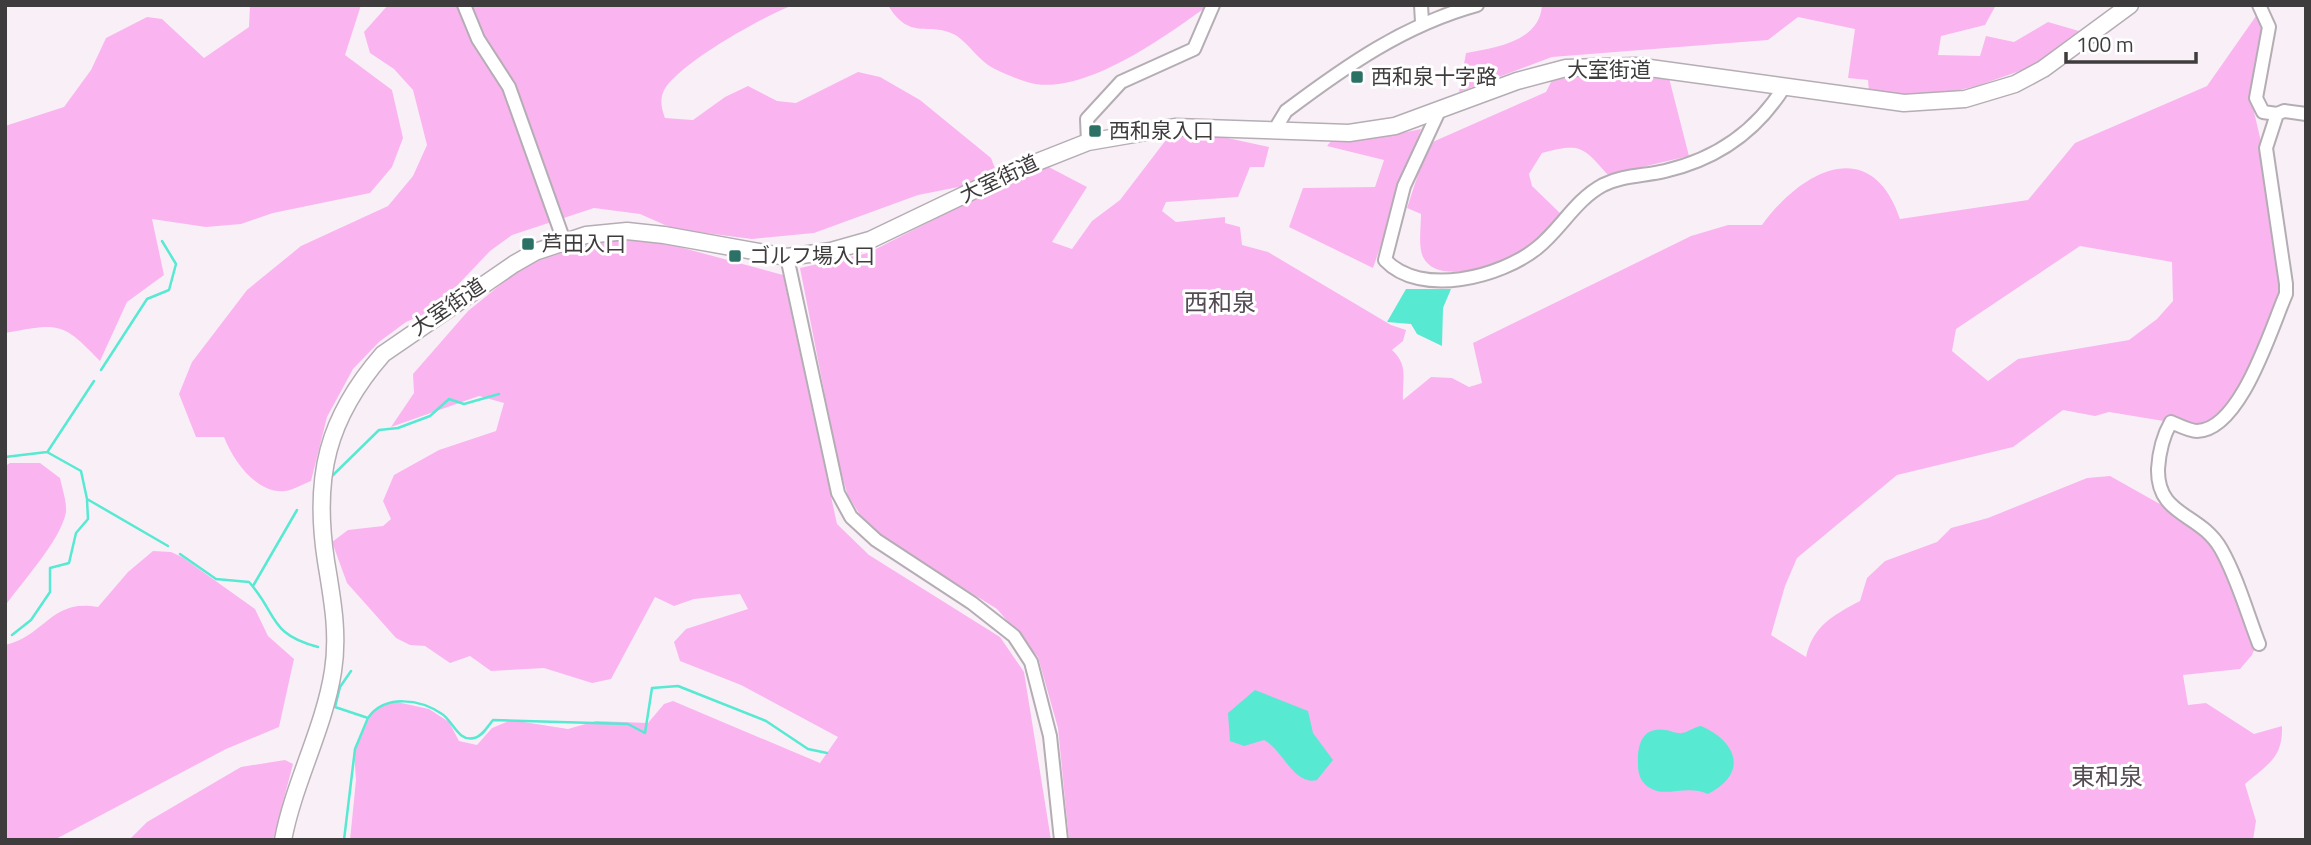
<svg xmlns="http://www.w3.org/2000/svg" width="2311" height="845" viewBox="0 0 2311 845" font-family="'Titillium Web','Noto Sans JP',sans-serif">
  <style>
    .green { fill: #fab5f0; fill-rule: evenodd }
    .water { fill: #57e9d2 }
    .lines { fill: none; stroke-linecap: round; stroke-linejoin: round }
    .stream { stroke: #57e9d2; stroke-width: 2.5 }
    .minor-casing { stroke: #b5adb4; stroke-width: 16 }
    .major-casing { stroke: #b5adb4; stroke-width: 19 }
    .minor { stroke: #fff; stroke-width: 12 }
    .major { stroke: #fff; stroke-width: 16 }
    .poi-dot { fill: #2c7166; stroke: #fff; stroke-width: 2.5 }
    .labels { text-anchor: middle; stroke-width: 6; stroke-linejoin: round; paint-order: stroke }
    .street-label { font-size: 21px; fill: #3f3c3e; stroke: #fff }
    .poi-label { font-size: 21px; fill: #3f3c3e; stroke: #fff; text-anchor: start }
    .quarter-label { font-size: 24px; fill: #534c52; stroke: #fff }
  </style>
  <rect width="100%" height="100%" fill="#f9f0f7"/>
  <path class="green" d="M 250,5 L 361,5 L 345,55 L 392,90 L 403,138 L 392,167 L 370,193 L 273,213 L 241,224 L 206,227 L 152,219 L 164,275 L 127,302 L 100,361 C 62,321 59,323 5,333 L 5,126 L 64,107 L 91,70 L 106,38 L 147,17 L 162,19 L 204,58 L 249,27 Z
    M 388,5 L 793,5 C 762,17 685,60 666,87 C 659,97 661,107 665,118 L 693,120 L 725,97 L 748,86 L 777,101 L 796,103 L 858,72 L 880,77 L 920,100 L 991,158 L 999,179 L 918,195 L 814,233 L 752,239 L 674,229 L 640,214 L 594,208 L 512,235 L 490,251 L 434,310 L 406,322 L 379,342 L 353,369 L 327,417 L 311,481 C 303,484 293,490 285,491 C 256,494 233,460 224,437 L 196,437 L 179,394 L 192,362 L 247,290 L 301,246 L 388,206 L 413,176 L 427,145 L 413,90 L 394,69 L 370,53 L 364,32 Z
    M 888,5 L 1209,5 C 1167,35 1081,99 1027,82 C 1015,78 999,72 988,65 C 977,57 968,44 957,36 C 931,20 910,43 888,5 Z
    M 1542,5 L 1996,5 L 1985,25 L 1941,36 L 1938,55 L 1980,56 L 1986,36 L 2014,42 L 2048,22 L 2079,31 L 2031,67 L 1977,86 L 1933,96 L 1869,92 L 1868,80 L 1848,78 L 1855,29 L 1798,17 L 1768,40 L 1552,57 L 1459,92 L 1466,53 C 1494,48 1540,42 1542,5 Z
    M 2256,16 L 2264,30 L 2252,103 L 2262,146 L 2281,292 L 2250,370 L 2227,410 L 2216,419 L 2194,426 L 2109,412 L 2095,416 L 2063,410 L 2013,447 L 1897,475 L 1797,558 L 1785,586 L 1771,635 L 1806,657 C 1813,625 1834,615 1860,601 L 1867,578 L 1885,561 L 1937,542 L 1951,528 L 1988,518 L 2087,478 L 2110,476 L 2192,522 L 2219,551 L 2256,645 L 2252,655 L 2240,669 L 2183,675 L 2188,705 L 2206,703 L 2254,734 L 2282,726 C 2283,758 2268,764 2245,784 L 2256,821 L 2253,840 L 1069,840 L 1058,728 L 1038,657 L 997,609 L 883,538 L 864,521 L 848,496 L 838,462 L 800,268 L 868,253 L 1043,164 L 1087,187 L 1052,242 L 1072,249 L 1092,221 L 1120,200 L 1169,136 L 1218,136 L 1269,147 L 1264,167 L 1250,167 L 1238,197 L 1166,202 L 1162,211 L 1176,222 L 1225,217 L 1225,223 L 1240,227 L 1242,245 L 1268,252 L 1391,325 L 1406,330 L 1403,341 L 1392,350 C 1409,365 1402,380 1403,400 L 1431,377 L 1452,378 L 1469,387 L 1482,383 L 1473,343 L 1691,236 L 1728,225 L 1762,225 C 1801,171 1871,133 1900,219 L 2028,200 L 2075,143 L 2207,86 ZM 2080,246 L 2172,262 L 2173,301 L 2157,319 L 2129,340 L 2018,359 L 1988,381 L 1952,351 L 1956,329 Z
    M 1601,73 L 1669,78 L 1689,156 L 1608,175 C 1582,146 1581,143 1542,153 L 1529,174 L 1532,186 L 1562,215 C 1550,225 1539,239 1526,248 C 1505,263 1438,288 1423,257 C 1418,247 1421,226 1421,214 L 1407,208 L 1428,144 L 1546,92 L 1552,80 Z
    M 1421,129 L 1373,268 L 1289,227 L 1303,188 L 1375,187 L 1384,160 L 1327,146 L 1332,140 L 1378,138 Z
    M 650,239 L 783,275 L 837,524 L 869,555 L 1000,637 L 1024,672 L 1051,840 L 350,840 L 356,780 L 354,752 L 372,712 L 384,704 L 397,702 L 429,709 L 449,722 L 459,741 L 477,745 L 492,728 L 511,720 L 568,729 L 596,721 L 648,723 L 664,704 L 673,701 L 820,763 L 838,737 L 741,685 L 680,661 L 674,642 L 686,629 L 748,609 L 740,594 L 694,599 L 674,606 L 655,597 L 611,679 L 592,683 L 544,668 L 491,671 L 470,656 L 450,663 L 425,646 L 410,645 L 396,638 L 347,583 L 332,542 L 348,530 L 383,526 L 391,519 L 383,501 L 394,475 L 439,450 L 496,431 L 504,403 L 479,396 L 391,427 L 414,393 L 413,374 L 468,311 L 525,265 L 603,240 Z
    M 10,463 L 40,463 L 60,478 C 62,488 67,502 66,512 C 61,540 22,582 5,606 L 5,466 Z
    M 153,551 L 171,552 L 182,557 L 255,609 L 268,636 L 294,659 L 279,727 L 226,749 L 54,840 L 5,840 L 5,645 C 45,636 51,598 98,607 L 128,572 Z
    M 285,760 L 293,764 L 273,840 L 129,840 L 147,822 L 241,767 Z"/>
  <path class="water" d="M 1406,289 L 1451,289 L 1443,308 L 1442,346 L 1417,334 L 1411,324 L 1387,322 Z
    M 1255,690 L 1308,711 L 1313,733 L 1333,760 L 1317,780 C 1294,786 1282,749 1264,740 L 1244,746 L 1230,741 L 1228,713 Z
    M 1701,726 C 1738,742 1748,774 1708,794 C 1687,784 1665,798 1650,788 C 1641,783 1638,774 1638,765 C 1637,745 1642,726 1666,730 C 1671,731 1677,734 1682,733 C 1689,732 1693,727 1701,726 Z"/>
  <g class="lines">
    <path class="stream" d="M 101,370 L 147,299 L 169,290 L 176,264 L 162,241
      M 48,451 L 94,381
      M 5,457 L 47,452 L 81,471 L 87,499 L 168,546
      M 330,478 L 379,430 L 398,428 L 430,416 L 449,399 L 464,404 L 499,394
      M 180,554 L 216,579 L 249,582 C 278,614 268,634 318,647
      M 253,586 L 297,510
      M 12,635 L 31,620 L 50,592 L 50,568 L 69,563 L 76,533 L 88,519 L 87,500
      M 351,671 L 340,687 L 335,707 L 368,718 C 385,694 420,699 442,714 C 453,721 458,742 474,738 C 482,737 488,726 493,720 L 628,724 L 645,733 L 652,688 L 678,686 L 766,721 L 808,749 L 827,753
      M 344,840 L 355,749 L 368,718"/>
    <defs>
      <path id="minor" d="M 464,5 L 478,39 L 509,87 L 564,241
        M 1421,5 L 1422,22
        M 2259,5 L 2269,27 L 2256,98 L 2263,112 L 2277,114
        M 1438,113 L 1404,186 L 1385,260 C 1421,298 1501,277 1537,248 C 1561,229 1575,200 1603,185 C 1623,175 1644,176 1665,171 C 1717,159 1756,132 1784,87
        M 1274,131 L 1286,111 C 1346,66 1404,25 1477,5
        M 1088,142 L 1087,119 L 1121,82 L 1194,49 L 1213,5
        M 787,257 L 838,493 L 851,517 L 876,540 L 972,603 L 1014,636 L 1031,662 L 1050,736 L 1061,840
        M 2259,644 C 2247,613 2237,577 2221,549 C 2200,512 2157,517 2158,469 C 2159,453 2163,436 2171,422 C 2178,425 2190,431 2197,431 C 2241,430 2271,328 2286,294 L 2286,284 L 2266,148 L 2277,114 L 2284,111 L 2306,114"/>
      <path id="major" d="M 283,840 C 294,782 324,729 333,671 C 339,633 332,598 326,561 C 313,477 327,418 383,354 L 514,264 L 535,252 L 586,235 L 627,231 L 664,235 L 787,257 L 831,251 L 870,240 L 1012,172 L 1088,142 L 1175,127 L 1349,133 L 1395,126 L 1517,81 L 1566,68 L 1635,66 L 1904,103 L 1965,99 L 2015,84 L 2043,69 L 2130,5"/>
    </defs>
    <use href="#minor" class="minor-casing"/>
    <use href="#major" class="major-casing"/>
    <use href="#minor" class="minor"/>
    <use href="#major" class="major"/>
  </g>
  <g class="poi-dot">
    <rect x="1350" y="70" width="14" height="14" rx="3.5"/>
    <rect x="1088" y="124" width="14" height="14" rx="3.5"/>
    <rect x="521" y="237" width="14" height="14" rx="3.5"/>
    <rect x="728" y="249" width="14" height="14" rx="3.5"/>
  </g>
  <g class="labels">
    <g class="street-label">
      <text x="1609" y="77">大室街道</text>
      <text transform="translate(999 179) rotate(-25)" y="7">大室街道</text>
      <text transform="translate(448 307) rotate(-34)" y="7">大室街道</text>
    </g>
    <g class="poi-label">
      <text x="1371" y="84">西和泉十字路</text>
      <text x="1109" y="138">西和泉入口</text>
      <text x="542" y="251">芦田入口</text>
      <text x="749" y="263">ゴルフ場入口</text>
    </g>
    <g class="quarter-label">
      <text x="1220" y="311">西和泉</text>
      <text x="2107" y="785">東和泉</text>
    </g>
  </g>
  <rect width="2311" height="845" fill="none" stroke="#3f3c3e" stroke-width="14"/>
  <path d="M2066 52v10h130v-10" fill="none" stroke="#3f3c3e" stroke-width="3.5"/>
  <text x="2076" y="52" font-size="21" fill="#3f3c3e" stroke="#ffffff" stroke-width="5" paint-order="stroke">100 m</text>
</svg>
